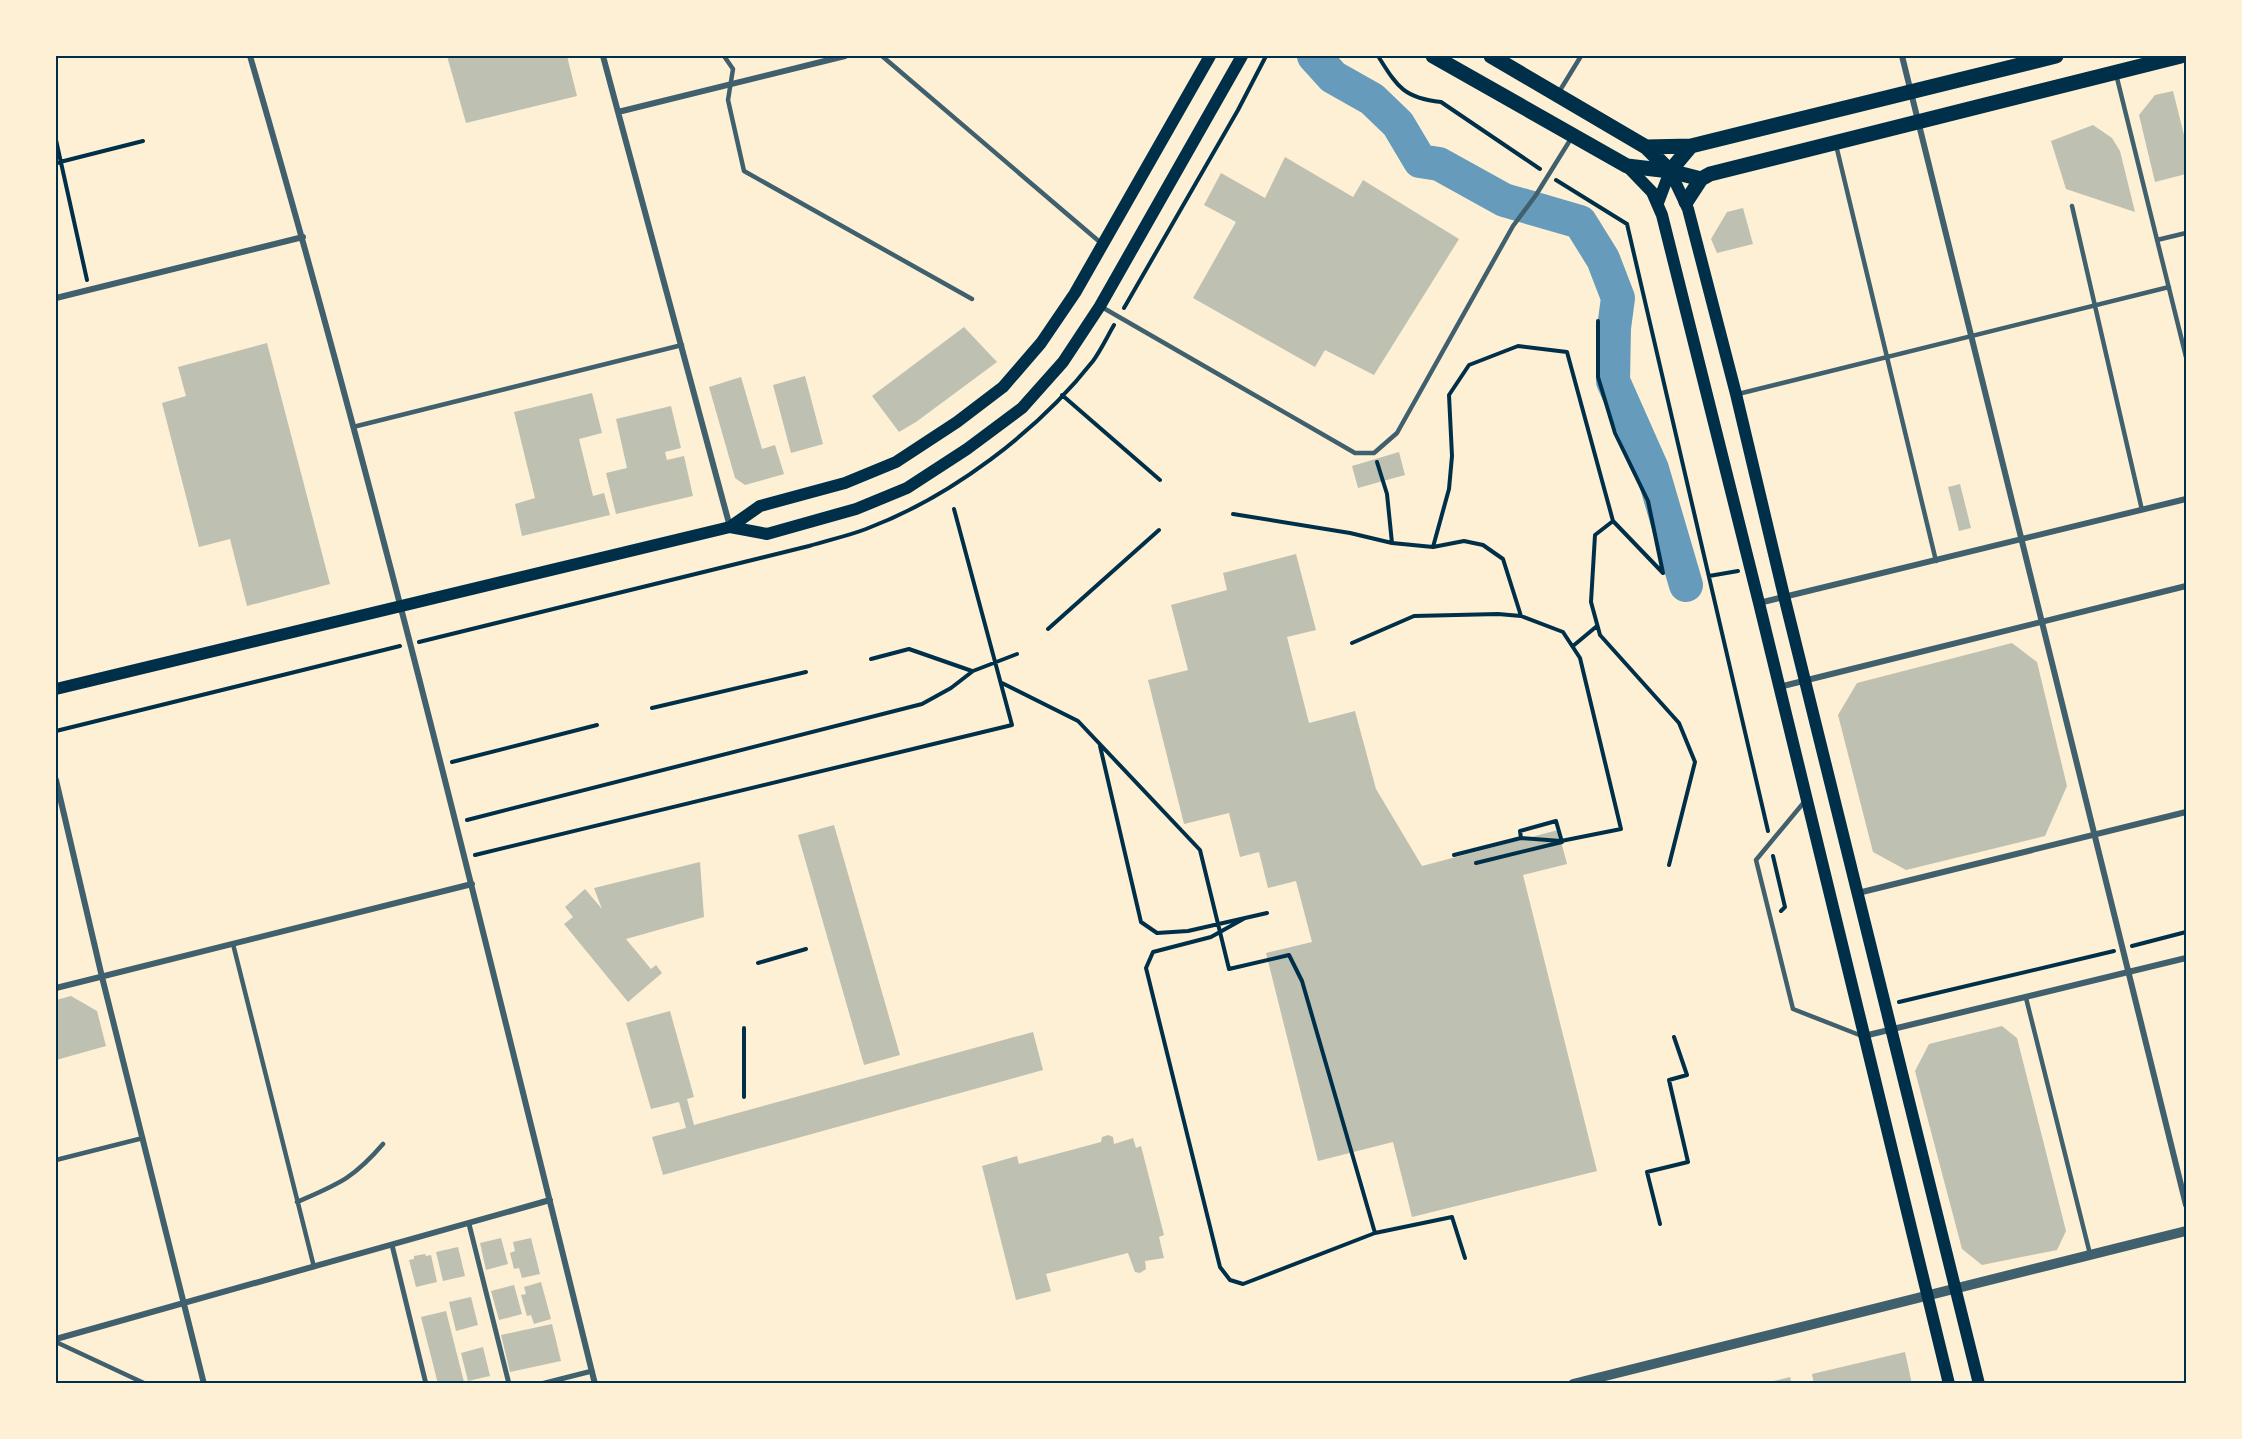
<svg xmlns="http://www.w3.org/2000/svg" width="2242" height="1439" viewBox="0 0 2242 1439" font-family="'Noto Serif',serif">
  <style>
    .lines { fill: none; stroke-linecap: round; stroke-linejoin: round }
    .river { stroke: #669bbc; stroke-width: 34 }
    .building { fill: #bec0b2 }
    .path { stroke: #003049; stroke-width: 4 }
    .service { stroke: #3f606c; stroke-width: 4.5 }
    .pedestrian { stroke: #3f606c; stroke-width: 5 }
    .minor { stroke: #3f606c; stroke-width: 6 }
    .tertiary { stroke: #3f606c; stroke-width: 10 }
    .secondary { stroke: #003049; stroke-width: 12 }
    .primary { stroke: #003049; stroke-width: 15 }
    .neatline { fill: none; stroke: #003049; stroke-width: 2 }
  </style>
  <rect width="100%" height="100%" fill="#fdf0d5"/>
  <g class="lines">
    <path class="river" d="M 1314,56 L 1333,77 L 1372,99 L 1398,124 L 1420,161 L 1439,164 L 1504,200 L 1580,222 L 1603,259 L 1618,298 L 1614,328 L 1613,381 L 1652,469 L 1686,585"/>
  </g>
  <path class="building" d="M 447,56 L 567,56 L 577,96 L 466,123 Z
    M 2173,91 L 2186,143 L 2186,174 L 2155,182 L 2139,115 L 2155,95 Z
    M 2093,125 L 2112,138 L 2120,151 L 2135,212 L 2066,189 L 2051,141 Z
    M 1285,157 L 1353,197 L 1363,180 L 1459,239 L 1374,375 L 1325,350 L 1315,367 L 1193,298 L 1236,222 L 1204,205 L 1221,173 L 1265,198 Z
    M 1743,208 L 1753,244 L 1717,253 L 1711,239 L 1727,212 Z
    M 964,327 L 997,362 L 916,422 L 899,432 L 872,396 Z
    M 267,343 L 330,584 L 247,606 L 230,539 L 199,547 L 162,403 L 186,396 L 178,367 Z
    M 805,376 L 823,444 L 791,453 L 773,385 Z
    M 741,377 L 762,449 L 775,445 L 784,474 L 745,485 L 735,478 L 709,387 Z
    M 592,393 L 602,433 L 579,439 L 593,496 L 604,493 L 610,515 L 522,536 L 515,504 L 535,498 L 514,412 Z
    M 671,406 L 681,448 L 665,452 L 667,460 L 684,456 L 693,496 L 616,514 L 606,473 L 627,468 L 616,419 Z
    M 1399,452 L 1405,475 L 1358,488 L 1352,466 Z
    M 1960,484 L 1971,528 L 1959,531 L 1948,487 Z
    M 1296,554 L 1316,630 L 1287,637 L 1309,723 L 1355,711 L 1376,789 L 1422,866 L 1558,830 L 1567,864 L 1523,875 L 1597,1171 L 1412,1217 L 1393,1142 L 1318,1161 L 1266,953 L 1312,942 L 1296,881 L 1268,888 L 1259,852 L 1240,857 L 1229,813 L 1184,824 L 1148,680 L 1188,670 L 1171,605 L 1227,590 L 1223,573 Z
    M 2012,643 L 2037,662 L 2067,786 L 2045,836 L 1906,870 L 1873,852 L 1838,715 L 1857,683 Z
    M 834,825 L 900,1055 L 864,1065 L 798,835 Z
    M 700,862 L 704,917 L 626,939 L 651,969 L 656,965 L 662,973 L 628,1002 L 564,924 L 573,917 L 565,907 L 585,889 L 602,909 L 594,888 Z
    M 71,996 L 97,1011 L 106,1046 L 56,1060 L 56,1000 Z
    M 670,1011 L 694,1097 L 687,1099 L 694,1125 L 1033,1032 L 1043,1070 L 663,1175 L 652,1137 L 686,1128 L 679,1102 L 651,1109 L 626,1023 Z
    M 2002,1026 L 2017,1038 L 2066,1231 L 2057,1250 L 1982,1265 L 1962,1249 L 1915,1071 L 1929,1044 Z
    M 1108,1135 L 1113,1137 L 1114,1144 L 1133,1138 L 1136,1148 L 1141,1146 L 1164,1235 L 1159,1237 L 1164,1258 L 1145,1261 L 1146,1269 L 1140,1273 L 1135,1272 L 1128,1253 L 1046,1274 L 1051,1291 L 1016,1300 L 982,1166 L 1017,1156 L 1019,1164 L 1101,1142 L 1102,1137 Z
    M 501,1238 L 508,1264 L 486,1270 L 480,1243 Z
    M 531,1238 L 540,1274 L 522,1278 L 519,1268 L 514,1269 L 510,1253 L 515,1251 L 513,1242 Z
    M 458,1247 L 465,1276 L 443,1281 L 436,1252 Z
    M 425,1254 L 426,1256 L 431,1255 L 437,1282 L 416,1287 L 409,1260 L 414,1259 L 414,1256 Z
    M 541,1282 L 551,1319 L 534,1324 L 531,1315 L 527,1316 L 521,1295 L 526,1294 L 524,1287 Z
    M 514,1285 L 522,1314 L 499,1320 L 491,1291 Z
    M 471,1297 L 478,1325 L 456,1331 L 449,1302 Z
    M 446,1311 L 464,1382 L 457,1384 L 438,1384 L 421,1317 Z
    M 552,1324 L 561,1361 L 510,1372 L 501,1335 Z
    M 483,1347 L 490,1376 L 468,1381 L 461,1353 Z
    M 1905,1352 L 1912,1384 L 1814,1384 L 1812,1374 Z
    M 1790,1377 L 1792,1384 L 1765,1384 L 1765,1383 Z"/>
  <g class="lines">
    <path class="path" d="M 1378,56 C 1397,86 1403,98 1441,102 L 1540,169
      M 56,140 L 87,280
      M 56,163 L 143,141
      M 1556,180 L 1627,224 L 1768,831
      M 1124,308 L 1238,110 L 1266,56
      M 1598,321 L 1598,377 L 1615,433 L 1648,501 L 1663,573 L 1613,521
      M 1062,395 L 1160,480
      M 1377,462 L 1387,494 L 1392,543 L 1433,547 L 1464,541 L 1483,545 L 1503,559 L 1521,616
      M 1233,514 L 1350,533 L 1392,543
      M 1433,547 L 1449,489 L 1452,456 L 1449,395 L 1469,365 L 1518,346 L 1567,352 L 1613,521 L 1595,535 L 1591,602 L 1600,635 L 1679,723 L 1695,762 L 1669,865
      M 1709,576 L 1738,571
      M 1048,629 L 1159,530
      M 419,642 L 809,546 C 828,540 848,536 866,529 C 951,497 1037,432 1093,361 C 1101,350 1107,337 1114,325
      M 1352,643 L 1414,616 L 1498,614 L 1521,616 L 1563,632 L 1580,658 L 1621,829 L 1561,841 L 1521,838 L 1454,855
      M 1573,646 L 1597,626
      M 871,659 L 909,649 L 972,671
      M 1002,683 L 1078,721 L 1200,850 L 1229,969 L 1289,955 L 1302,981 L 1375,1233 L 1452,1217 L 1465,1258
      M 652,708 L 806,672
      M 56,731 L 400,646
      M 1100,746 L 1141,922 L 1157,933 L 1188,931 L 1267,913
      M 452,762 L 597,725
      M 467,820 L 922,704 L 951,688 L 973,671 L 1017,654
      M 475,855 L 1012,725 L 954,509
      M 1773,856 L 1785,907 L 1781,911
      M 1476,863 L 1562,842 L 1556,821 L 1520,831 L 1521,838
      M 1245,918 L 1211,937 L 1153,952 L 1146,968 L 1220,1267 L 1230,1280 L 1243,1284 L 1375,1233
      M 2132,946 L 2186,932
      M 758,963 L 806,949
      M 1899,1002 L 2114,951
      M 744,1028 L 744,1097
      M 1660,1224 L 1647,1172 L 1688,1162 L 1669,1080 L 1687,1075 L 1674,1037"/>
    <path class="service" d="M 724,56 L 733,69 L 728,100 L 744,171 L 972,299
      M 882,56 L 1101,243
      M 2116,74 L 2186,357
      M 1559,92 L 1581,56
      M 1836,145 L 1936,561
      M 2072,206 L 2142,510
      M 2157,240 L 2186,233
      M 1100,306 L 1355,453 L 1374,453 L 1397,433 L 1513,226 L 1536,195 L 1572,137
      M 1738,394 L 2169,287
      M 353,427 L 682,345
      M 1805,801 L 1756,860 L 1793,1009 L 1862,1036
      M 233,944 L 314,1267
      M 2026,998 L 2090,1254
      M 56,1160 L 143,1138
      M 297,1202 C 338,1184 353,1179 383,1144
      M 56,1342 L 146,1384"/>
    <path class="pedestrian" d="M 469,1224 L 509,1384
      M 392,1245 L 426,1384
      M 541,1384 L 592,1371"/>
    <path class="minor" d="M 250,56 C 378,495 485,940 595,1384
      M 603,56 L 618,112 L 845,56
      M 1902,56 L 2186,1205
      M 618,112 L 730,527
      M 56,298 L 303,237
      M 1759,603 L 2186,499
      M 1779,687 L 2186,586
      M 56,780 L 102,977 L 204,1384
      M 1858,893 L 2186,812
      M 56,988 L 472,884
      M 1864,1036 L 2186,958
      M 56,1339 L 550,1200"/>
    <path class="tertiary" d="M 1573,1384 L 2186,1231"/>
    <path class="secondary" d="M 1627,166 L 1652,192 L 1662,215 L 1759,603 L 1949,1384
      M 1670,171 L 1688,209 L 1736,394 L 1784,596 L 1979,1384
      M 1658,203 L 1670,171
      M 730,527 L 767,534 L 856,509 L 907,488 L 967,449 L 1022,408 L 1063,362 L 1100,306 L 1242,56
      M 56,689 L 730,527 L 760,506 L 845,483 L 896,462 L 957,422 L 1003,387 L 1041,343 L 1075,293 L 1210,56"/>
    <path class="primary" d="M 1433,56 L 1627,166 L 1670,171 L 1701,179
      M 1491,56 L 1646,147 L 1670,171
      M 1646,147 L 1691,146 L 2056,56
      M 1670,171 L 1691,146
      M 1686,202 L 1701,179 L 1710,174 L 2181,56"/>
  </g>
  <rect width="2242" height="1439" fill="none" stroke="#fdf0d5" stroke-width="114"/>
  <rect x="57" y="57" width="2128" height="1325" class="neatline"/>
</svg>
